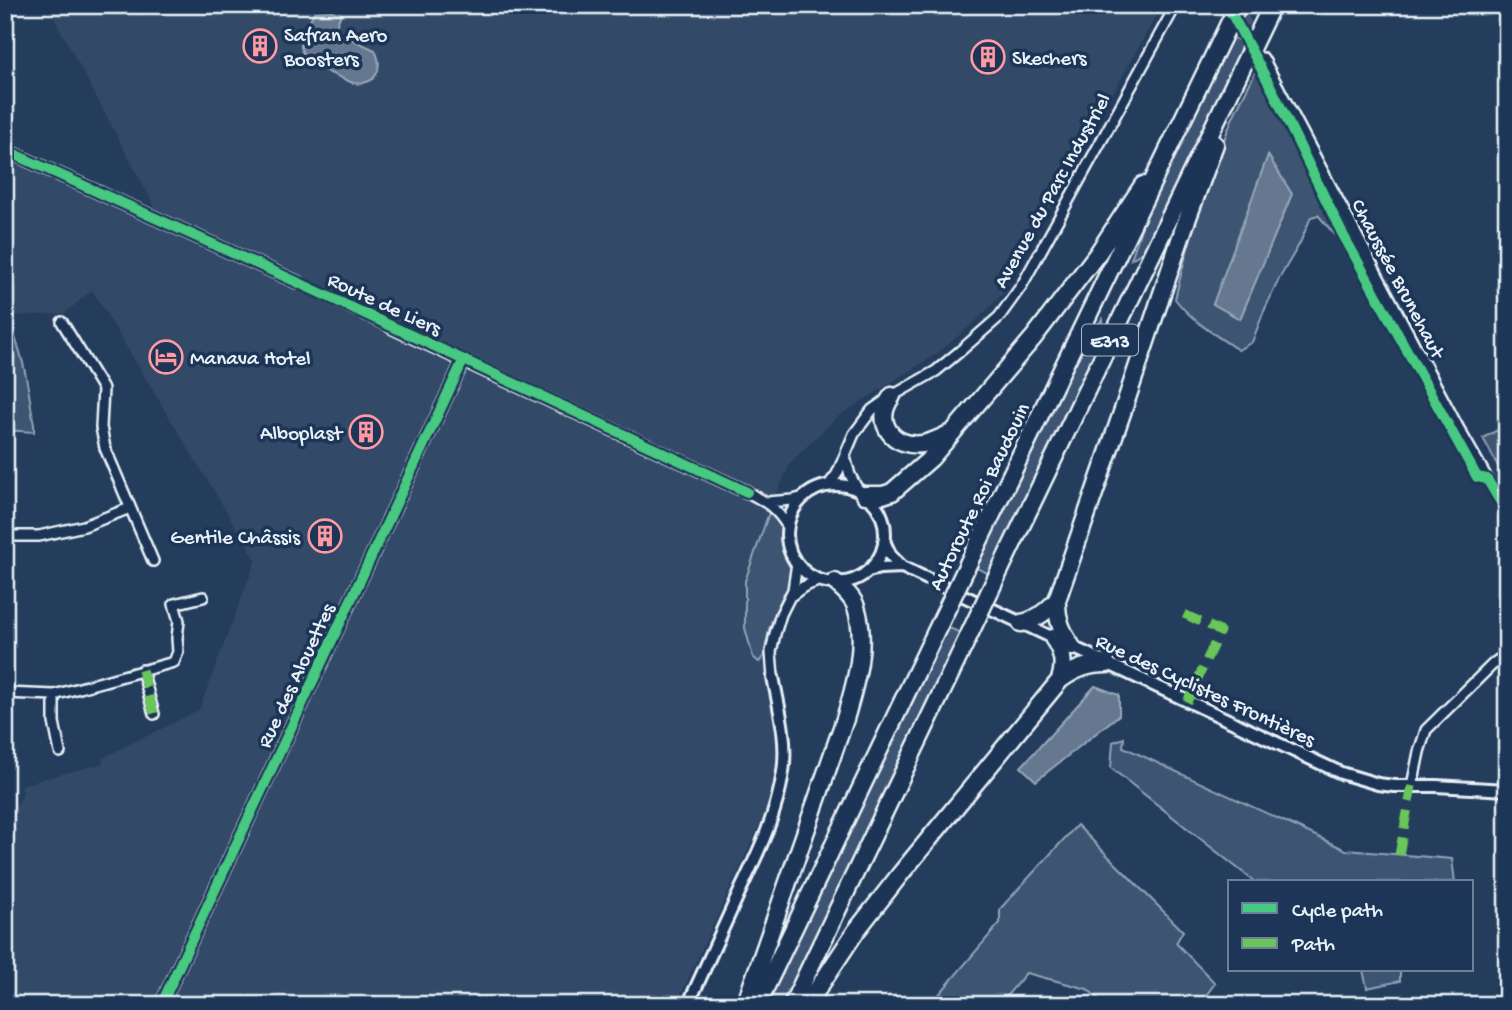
<svg xmlns="http://www.w3.org/2000/svg" width="1512" height="1010" viewBox="0 0 1512 1010" font-family="'Gochi Hand',sans-serif">
  <style>
    .built { fill: #334a68 }
    .green { fill: #3e5472; stroke: #93a2b5; stroke-width: 2 }
    .water { fill: #657890; stroke: #99a8ba; stroke-width: 2 }
    .lines { fill: none; stroke-linecap: round; stroke-linejoin: round }
    .minor-tunnel { stroke: #425874; stroke-width: 9; stroke-dasharray: 9 4.5; stroke-linecap: butt }
    .minor-casing { stroke: #e8f1f8; stroke-width: 14 }
    .tertiary-casing { stroke: #e8f1f8; stroke-width: 16 }
    .motorway-casing { stroke: #e8f1f8; stroke-width: 21 }
    .minor { stroke: #1d3557; stroke-width: 9 }
    .tertiary { stroke: #1d3557; stroke-width: 10 }
    .motorway { stroke: #1d3557; stroke-width: 16 }
    .motorway-bridge-casing { stroke: #e8f1f8; stroke-width: 21; stroke-linecap: butt }
    .motorway-bridge { stroke: #1d3557; stroke-width: 16 }
    .quiet { stroke: #6ac65a; stroke-width: 9; stroke-dasharray: 18 9; stroke-linecap: butt }
    .cycleway-casing { stroke: #1d3557; stroke-width: 15 }
    .cycleway { stroke: #46c982; stroke-width: 10 }
    .labels { text-anchor: middle; stroke-width: 7; stroke-linejoin: round; paint-order: stroke }
    .shield { fill: #1d3557; stroke: #abb9c8; stroke-width: 2 }
    .shield-label { font-size: 19px; font-weight: bold; fill: #e8f1f8 }
    .poi-label { font-size: 21px; fill: #e8f1f8; stroke: #1d3557; text-anchor: start }
    .street-label { font-size: 21px; fill: #e8f1f8; stroke: #1d3557 }
  </style>
  <rect width="100%" height="100%" fill="#253d5d"/>
  <filter id="ink" filterUnits="userSpaceOnUse"><feTurbulence type="fractalNoise" baseFrequency=".0143" numOctaves="2"/><feDisplacementMap in="SourceGraphic" scale="14" xChannelSelector="R" yChannelSelector="G"/><feConvolveMatrix kernelMatrix="1 2 1 2 8 2 1 2 1" color-interpolation-filters="sRGB"/></filter>
  <g filter="url(#ink)">
    <path class="built" d="M 47,5 L 1162,5 L 1001,295 L 976,321 L 939,352 L 837,417 L 790,463 L 770,510 L 759,662 L 764,656 L 767,680 L 777,716 L 779,768 L 766,811 L 676,1005 L 5,1005 L 5,828 L 23,794 L 21,785 L 103,763 L 102,758 L 199,710 L 256,560 L 92,290 L 64,314 L 5,316 L 5,156 L 148,221 L 155,207 Z"/>
    <path class="green" d="M 1230,36 L 1246,44 L 1148,249 L 1131,259 L 1148,208 Z
      M 1259,63 L 1341,231 L 1335,235 L 1318,215 L 1311,217 L 1300,243 L 1279,279 L 1264,311 L 1252,342 L 1238,350 C 1214,334 1193,322 1175,299 C 1189,239 1207,180 1231,122 C 1239,102 1251,84 1259,63 Z
      M 5,316 C 24,349 28,388 34,425 L 34,432 L 5,430 Z
      M 1103,317 L 1096,355 L 992,575 L 974,567 L 1067,377 Z
      M 1507,425 L 1507,483 L 1483,438 Z
      M 770,510 L 781,522 L 783,552 L 793,573 L 791,586 L 784,593 L 775,613 L 769,629 L 764,656 L 759,662 L 753,657 L 745,628 L 745,581 Z
      M 947,627 L 963,634 L 785,1005 L 766,1005 Z
      M 1124,738 L 1123,747 L 1346,850 L 1452,859 L 1455,882 L 1255,882 L 1111,768 L 1113,742 Z
      M 1077,825 L 1183,931 L 1176,943 L 1215,983 L 1199,1005 L 1106,1005 L 1087,989 L 1026,973 L 999,1005 L 930,1005 L 1000,923 L 1000,909 Z
      M 1363,970 L 1400,970 L 1400,981 L 1367,988 Z"/>
    <path class="water" d="M 332,11 L 341,14 L 334,31 L 375,50 C 384,69 376,86 353,83 C 338,76 298,64 301,44 C 302,34 310,21 314,12 Z
      M 1268,155 L 1292,194 L 1240,319 L 1213,304 Z
      M 1095,686 L 1119,695 L 1119,715 L 1036,781 L 1021,767 Z"/>
    <g class="lines">
      <path class="minor-tunnel" d="M 1238,5 L 1263,58"/>
      <defs>
        <path id="minor" d="M 1263,58 L 1459,429 L 1507,513
          M 299,283 L 391,327
          M 62,322 L 103,389 L 101,427 L 105,448 L 153,561
          M 845,457 L 850,475 L 858,490
          M 828,486 L 837,474 L 854,434 L 872,410 L 892,396 L 936,371 L 959,352 L 999,317 L 1022,285 L 1176,5
          M 747,492 C 767,502 776,508 788,527
          M 767,502 L 793,500 L 804,497
          M 5,536 L 39,536 L 84,526 L 130,508
          M 792,595 L 803,587 L 820,580
          M 142,670 L 154,714
          M 773,677 L 771,652 L 775,634 L 781,614 L 793,590 L 797,563
          M 5,693 L 54,695 L 174,662 L 178,652 L 177,638 L 179,621 L 174,604 L 203,597
          M 54,695 L 54,722 L 60,752
          M 1412,786 L 1419,752 L 1426,730 L 1494,663 L 1507,654
          M 1506,1005 L 1507,1003"/>
        <path id="tertiary" d="M 5,150 L 299,283
          M 391,327 L 747,492
          M787 534a49 49 0 1 1 98 0a49 49 0 1 1-98 0Z
          M 884,541 L 891,556 L 902,567 L 1341,773 L 1378,784 L 1394,786 L 1436,786 L 1507,790
          M 868,571 L 880,568 L 902,567
          M 161,1005 L 463,361
          M 688,1005 C 705,967 722,930 739,893 C 757,855 777,815 783,772 C 788,741 779,708 773,677"/>
        <path id="motorway" d="M 892,396 C 873,422 892,448 923,444 C 933,442 941,438 949,434
          M 865,495 L 883,495 L 892,492 L 931,458 L 1034,337 L 1098,253 L 1143,185
          M 969,562 L 1238,5
          M 997,576 L 1272,5
          M 1021,623 C 1035,621 1047,611 1057,600
          M 1053,638 C 1063,652 1065,664 1060,680
          M 1072,647 C 1062,633 1056,618 1057,600 L 1123,410 L 1184,228 L 1215,144
          M 745,1005 L 845,719 C 855,685 868,643 856,607 C 853,597 843,589 835,582
          M 757,1005 L 941,621
          M 792,1005 L 969,635
          M 807,1005 L 856,931 L 902,872 L 1060,680 C 1075,669 1088,664 1107,664"/>
      </defs>
      <use href="#minor" class="minor-casing"/>
      <use href="#tertiary" class="tertiary-casing"/>
      <use href="#motorway" class="motorway-casing"/>
      <use href="#minor" class="minor"/>
      <use href="#tertiary" class="tertiary"/>
      <use href="#motorway" class="motorway"/>
      <defs>
        <path id="motorway-bridge" d="M 941,621 L 969,562
          M 969,635 L 997,576"/>
      </defs>
      <use href="#motorway-bridge" class="motorway-bridge-casing"/>
      <use href="#motorway-bridge" class="motorway-bridge"/>
      <path class="quiet" d="M 1184,614 L 1220,631 L 1187,702
        M 142,670 L 154,714
        M 1399,855 L 1412,786"/>
      <defs>
        <path id="cycleway" d="M 1227,5 L 1273,91 L 1341,231 L 1477,477 L 1487,479 L 1507,513
          M 5,150 L 299,283 L 747,492
          M 161,1005 L 463,361"/>
      </defs>
      <use href="#cycleway" class="cycleway-casing"/>
      <use href="#cycleway" class="cycleway"/>
    </g>
  </g>
  <defs>
    <symbol id="building-ring" viewBox="-11 -11 22 22"><circle r="9.5" fill="#1d3557" stroke="#ff9aa2" stroke-width="1.5"/><path d="M-4-6H4V6H1V3H-1V6H-4ZM-2.5-4.3h1.7v1.8h-1.7ZM.8-4.3h1.7v1.8H.8ZM-2.5-1h1.7V.8h-1.7ZM.8-1h1.7V.8H.8Z" fill="#ff9aa2"/></symbol>
    <symbol id="hotel-ring" viewBox="-11 -11 22 22"><circle r="9.5" fill="#1d3557" stroke="#ff9aa2" stroke-width="1.5"/><path d="M-6-4.5h1.5V1H6V5H4.5V3h-9V5H-6ZM-4 0a1.8 1.8 0 1 1 3.6 0ZM.5 0V-2.5h3Q6-2.5 6 0Z" fill="#ff9aa2"/></symbol>
  </defs>
  <g fill-rule="evenodd">
    <use href="#building-ring" x="241" y="27" width="38" height="38"/>
    <use href="#building-ring" x="969" y="38" width="38" height="38"/>
    <use href="#hotel-ring" x="147" y="338" width="38" height="38"/>
    <use href="#building-ring" x="347" y="413" width="38" height="38"/>
    <use href="#building-ring" x="306" y="517" width="38" height="38"/>
  </g>
  <g class="labels">
    <rect class="shield" x="1082" y="324.5" width="56" height="31" rx="5"/>
    <g class="shield-label">
      <text x="1110" y="347">E313</text>
    </g>
    <g class="poi-label">
      <text x="284" y="41">Safran Aero<tspan x="284" dy="24">Boosters</tspan></text>
      <text x="1012" y="64">Skechers</text>
      <text x="190" y="364">Manava Hotel</text>
      <text x="342" y="439" text-anchor="end">Alboplast</text>
      <text x="300" y="543" text-anchor="end">Gentile Châssis</text>
    </g>
    <g class="street-label">
      <text transform="translate(1051 190) rotate(-61)" y="7">Avenue du Parc Industriel</text>
      <text transform="translate(1399 278) rotate(62)" y="7">Chaussée Brunehaut</text>
      <text transform="translate(385 303) rotate(25)" y="7">Route de Liers</text>
      <text transform="translate(978 496) rotate(-64)" y="7">Autoroute Roi Baudouin</text>
      <text transform="translate(295 675) rotate(-65)" y="7">Rue des Alouettes</text>
      <text transform="translate(1206 689) rotate(25)" y="7">Rue des Cyclistes Frontières</text>
    </g>
  </g>
  <rect width="1512" height="1010" fill="none" stroke="#1d3557" stroke-width="28"/>
  <rect x="14" y="14" width="1484" height="982" fill="none" stroke="#e8f1f8" stroke-width="2.5" filter="url(#ink)"/>
  <rect x="1228" y="880" width="245" height="91" fill="#1d3557" stroke="#6e8097" stroke-width="2"/>
  <rect x="1242" y="903" width="35" height="10" fill="#46c982" stroke="#6e8097" stroke-width="2"/>
  <text x="1292" y="916" font-size="21" fill="#e8f1f8">Cycle path</text>
  <rect x="1242" y="938" width="35" height="10" fill="#6ac65a" stroke="#6e8097" stroke-width="2"/>
  <text x="1292" y="950" font-size="21" fill="#e8f1f8">Path</text>
</svg>
